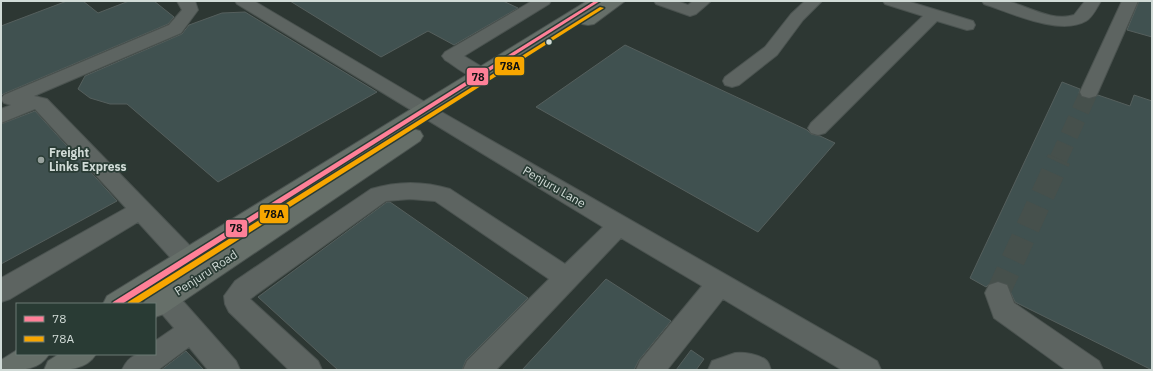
<svg xmlns="http://www.w3.org/2000/svg" width="1153" height="371" viewBox="0 0 1153 371" font-family="'IBM Plex Sans',sans-serif">
  <style>
    .building { fill: #405150; stroke: #555f5d }
    .lines { fill: none; stroke-linecap: round; stroke-linejoin: round }
    .minor-tunnel-far1 { stroke: #46504c; stroke-width: 18; stroke-dasharray: 18 9; stroke-linecap: butt }
    .minor-tunnel { stroke: #46504c; stroke-width: 24; stroke-dasharray: 24 12; stroke-linecap: butt }
    .minor-casing { stroke: #4b5350; stroke-width: 2 }
    .major-casing { stroke: #4b5350; stroke-width: 2 }
    .minor { fill: #5d6461; fill-rule: evenodd }
    .major { fill: #666f69; fill-rule: evenodd }
    .bus-1-casing { stroke: #293b34; stroke-width: 3 }
    .bus-2-casing { stroke: #293b34; stroke-width: 3 }
    .bus-1 { fill: #ff8098; fill-rule: evenodd }
    .bus-2 { fill: #f7a600; fill-rule: evenodd }
    .bus-dot { fill: #d1dbd7; stroke: #293b34; stroke-width: 1.5 }
    .poi-dot { fill: #98a29e; stroke: #293b34; stroke-width: 1.5 }
    .labels { text-anchor: middle; stroke-width: 3.5; stroke-linejoin: round; paint-order: stroke }
    .poi-label { font-size: 12px; font-weight: bold; fill: #d1dbd7; stroke: #293b34; text-anchor: start }
    .street-label { font-size: 12px; fill: #d1dbd7; stroke: #293b34 }
    .line-badge { stroke: #293b34; stroke-width: 1.5 }
    .pale-badge-label { font-size: 11px; text-anchor: middle; font-weight: bold; fill: #111 }
  </style>
  <rect width="100%" height="100%" fill="#2d3733"/>
  <path class="building" d="M 67,1 L 83,1 L 98,13 L 129,1 L 154,1 L 174,17 L 168,24 L 3,94 L 1,96 L 1,26 Z
    M 290,1 L 503,1 L 518,8 L 454,45 L 428,31 L 381,57 Z
    M 1139,1 L 1152,1 L 1152,37 L 1127,30 Z
    M 245,12 L 377,92 L 218,182 L 127,104 L 110,104 L 90,98 L 78,89 L 85,76 L 182,34 L 189,25 L 222,13 Z
    M 625,45 L 807,130 L 811,134 L 820,136 L 835,143 L 758,232 L 536,107 Z
    M 1062,82 L 1080,89 L 1079,93 L 1081,97 L 1089,99 L 1098,95 L 1130,106 L 1134,95 L 1152,101 L 1152,370 L 1015,302 L 1007,284 L 998,281 L 989,284 L 986,287 L 970,278 Z
    M 35,111 L 117,201 L 1,264 L 1,124 Z
    M 387,202 L 390,202 L 528,298 L 466,360 L 462,370 L 338,370 L 258,297 Z
    M 606,279 L 671,321 L 639,360 L 634,370 L 522,370 Z
    M 691,350 L 704,359 L 696,370 L 676,370 Z
    M 186,351 L 204,370 L 161,370 Z"/>
  <g class="lines">
    <path class="minor-tunnel-far1" d="M 1058,160 L 1089,92"/>
    <path class="minor-tunnel" d="M 998,293 L 1059,159"/>
    <defs>
      <path id="minor" d="M 177,1 L 195,1 L 198,10 L 181,33 L 34,96 L 47,99 L 196,252 L 199,259 L 196,266 L 187,269 L 178,266 L 138,222 L 10,299 L 1,302 L 1,278 L 126,208 L 35,109 L 1,123 L 1,109 L 11,105 L 4,103 L 1,99 L 4,95 L 169,25 L 182,10 Z
        M 235,1 L 254,1 L 445,114 L 877,361 L 881,370 L 842,370 L 723,299 L 667,370 L 636,370 L 640,361 L 702,286 L 621,238 L 496,370 L 463,370 L 467,361 L 549,279 L 435,201 L 410,199 L 386,201 L 250,299 L 318,361 L 322,370 L 289,370 L 229,312 L 225,304 L 224,296 L 235,281 L 371,189 C 397,181 424,181 450,189 L 565,264 L 603,227 L 237,4 Z
        M 532,1 L 551,1 L 549,4 L 464,56 L 487,70 L 490,74 L 487,78 C 472,82 457,67 445,60 L 442,56 L 445,52 Z
        M 654,1 L 677,1 L 688,5 L 693,1 L 711,1 L 696,14 L 690,16 L 656,4 Z
        M 805,1 L 822,1 L 803,20 L 777,55 L 739,85 L 732,87 L 725,85 L 723,81 L 725,77 L 765,47 L 791,14 Z
        M 883,1 L 907,1 L 973,21 L 975,25 L 973,29 L 967,30 L 937,21 L 825,133 L 818,135 L 811,133 L 808,128 L 811,123 L 923,16 L 885,4 Z
        M 982,1 C 990,1 1000,0 1007,1 C 1028,6 1052,22 1074,15 L 1085,1 L 1101,1 C 1097,7 1093,17 1086,21 C 1060,36 1011,13 984,4 Z
        M 1122,1 L 1138,1 L 1098,92 L 1096,96 L 1089,98 L 1082,96 L 1080,92 Z
        M 998,282 L 1007,285 L 1014,303 L 1099,361 L 1103,370 L 1066,370 L 994,318 L 985,293 L 989,285 Z
        M 165,288 L 174,291 L 236,361 L 240,370 L 208,370 L 189,347 L 158,370 L 122,370 C 130,353 138,354 155,354 L 155,341 L 174,328 L 156,307 L 152,299 L 156,291 Z
        M 735,353 C 743,352 760,354 767,361 C 769,363 770,368 771,370 L 708,370 L 712,361 Z"/>
      <path id="major" d="M 587,1 L 625,1 L 594,24 L 588,25 L 582,24 L 580,19 L 406,131 L 413,129 L 420,131 L 423,136 L 420,141 L 164,314 L 155,317 L 155,304 L 143,304 L 146,299 L 137,304 L 103,304 L 107,296 Z
        M 17,350 L 17,354 L 49,354 C 39,371 21,370 1,370 L 1,360 Z
        M 59,354 L 96,354 C 86,371 65,370 44,370 L 48,361 Z"/>
    </defs>
    <use href="#minor" class="minor-casing"/>
    <use href="#major" class="major-casing"/>
    <use href="#minor" class="minor"/>
    <use href="#major" class="major"/>
    <defs>
      <path id="bus-1" d="M 595,1 L 600,1 L 122,304 L 112,304 L 113,302 Z"/>
      <path id="bus-2" d="M 600,7 L 604,8 L 137,304 L 127,304 L 128,302 Z"/>
    </defs>
    <use href="#bus-1" class="bus-1-casing"/>
    <use href="#bus-2" class="bus-2-casing"/>
    <use href="#bus-1" class="bus-1"/>
    <use href="#bus-2" class="bus-2"/>
  </g>
  <circle class="bus-dot" cx="549" cy="42" r="3.5"/>
  <circle class="poi-dot" cx="41" cy="160" r="4"/>
  <g class="labels">
    <g class="poi-label">
      <text x="49" y="157">Freight<tspan x="49" dy="14">Links Express</tspan></text>
    </g>
    <g class="street-label">
      <text transform="translate(554 187) rotate(30)" y="4">Penjuru Lane</text>
      <text transform="translate(206 273) rotate(-33)" y="4">Penjuru Road</text>
    </g>
  </g>
  <g class="line-badge">
    <rect x="494" y="56" width="31" height="20" rx="4" fill="#f7a600"/>
    <rect x="466" y="67" width="23" height="19" rx="4" fill="#ff8098"/>
    <rect x="259" y="204" width="30" height="20" rx="4" fill="#f7a600"/>
    <rect x="225" y="219" width="23" height="19" rx="4" fill="#ff8098"/>
  </g>
  <g class="pale-badge-label">
    <text x="510" y="70">78A</text>
    <text x="478" y="81">78</text>
    <text x="274" y="218">78A</text>
    <text x="236" y="232">78</text>
  </g>
  <rect width="1153" height="371" fill="none" stroke="#d1dbd7" stroke-width="4"/>
  <rect x="16" y="303" width="140" height="52" fill="#293b34" stroke="#6c7b75"/>
  <rect x="24" y="316" width="20" height="6" fill="#ff8098" stroke="#6c7b75"/>
  <text x="52" y="323" font-size="12" fill="#d1dbd7">78</text>
  <rect x="24" y="336" width="20" height="6" fill="#f7a600" stroke="#6c7b75"/>
  <text x="52" y="343" font-size="12" fill="#d1dbd7">78A</text>
</svg>
